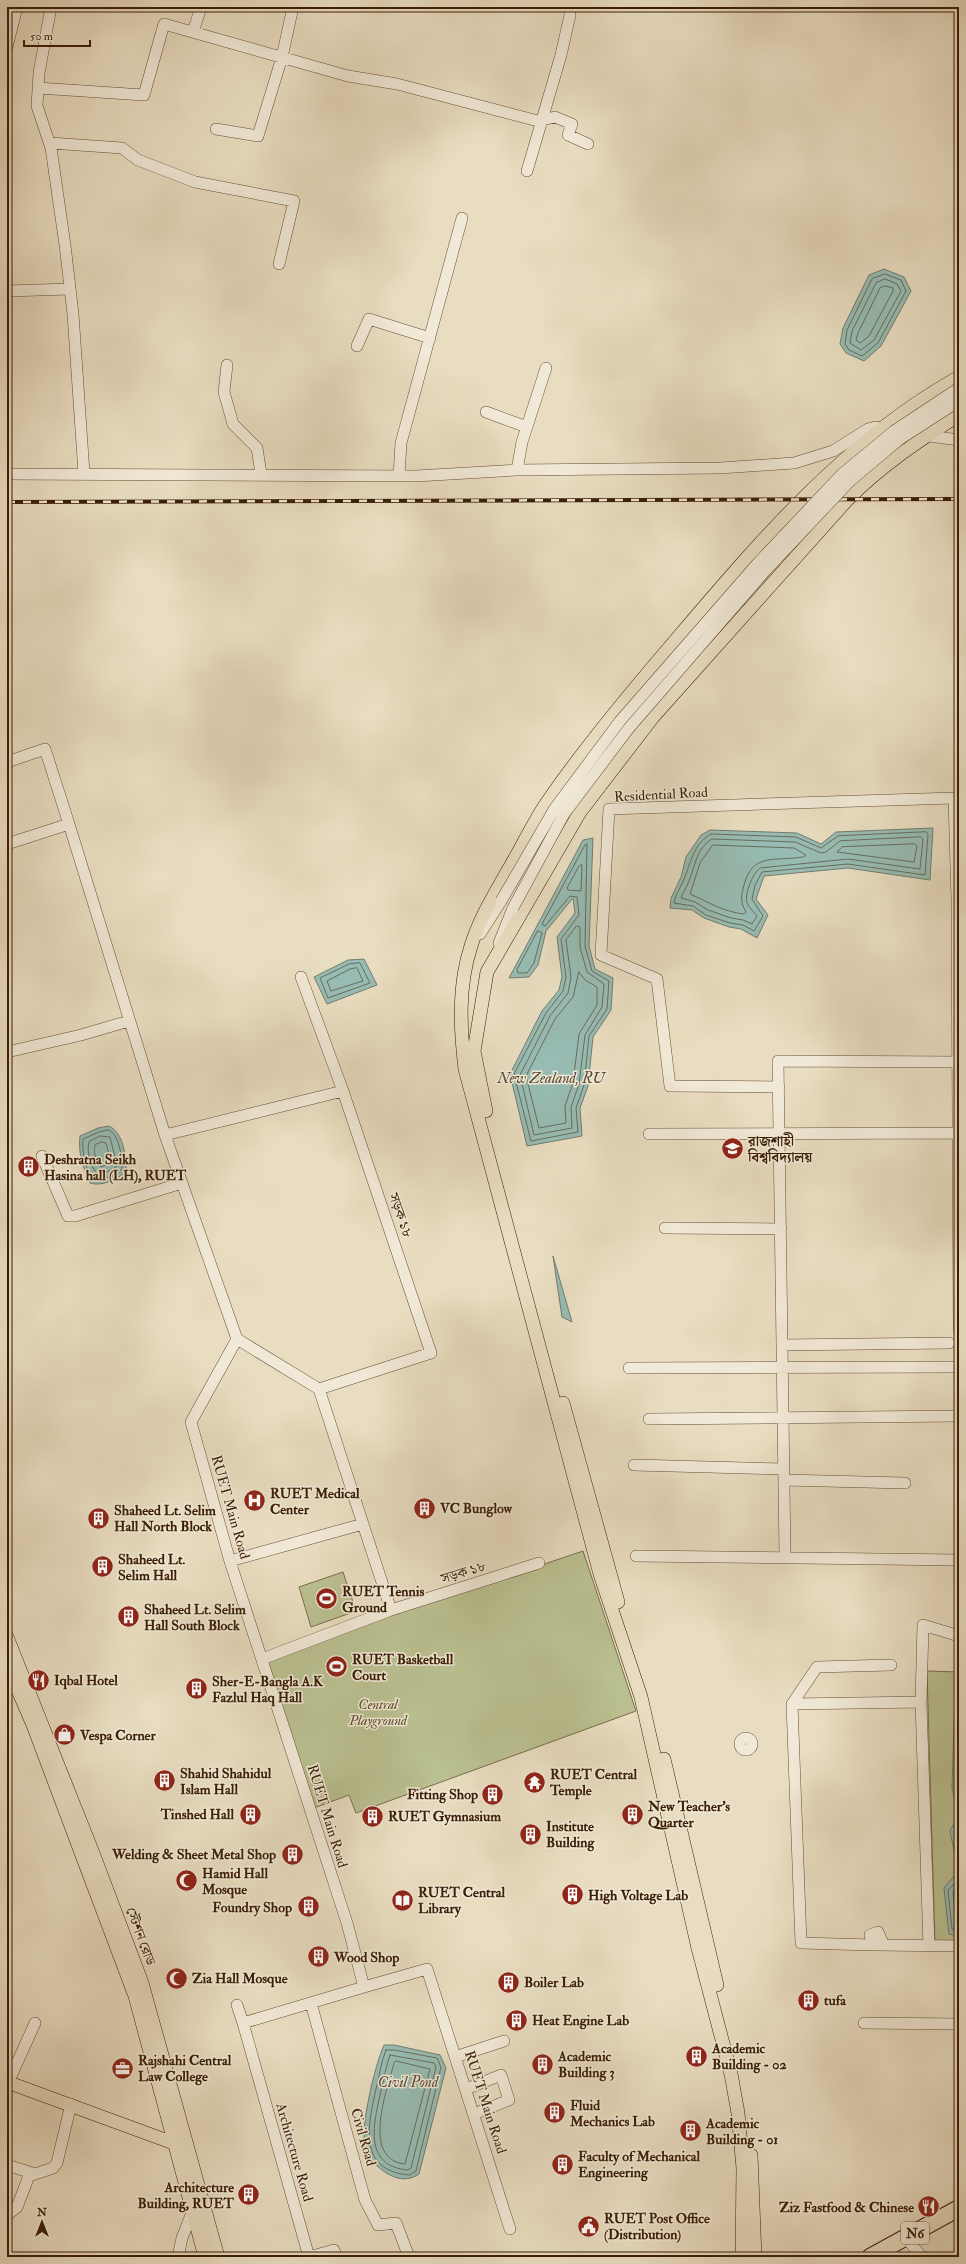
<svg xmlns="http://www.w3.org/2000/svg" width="966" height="2264" viewBox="0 0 966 2264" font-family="'IM FELL Double Pica','Noto Serif Bengali',serif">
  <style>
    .green { fill: #bac091; stroke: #7a6e4a }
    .water { fill: #97bcb3; stroke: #727c6d }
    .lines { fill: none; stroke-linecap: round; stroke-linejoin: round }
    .shore { stroke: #686c5c; stroke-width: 1 }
    .minor-casing { stroke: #664d33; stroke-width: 12 }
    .major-casing { stroke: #3a1d04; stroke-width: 14 }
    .highway-casing { stroke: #3a1d04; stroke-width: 18 }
    .minor { stroke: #f1e9d7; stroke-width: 11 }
    .major { stroke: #e9ddc1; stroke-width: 13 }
    .highway { stroke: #e9ddc1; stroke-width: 16 }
    .rail-casing { stroke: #3a1d04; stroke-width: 4 }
    .rail { stroke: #f1e9d7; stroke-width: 2.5; stroke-dasharray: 8; stroke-linecap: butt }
    .minor-bridge-casing { stroke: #664d33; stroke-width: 12; stroke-linecap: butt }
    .minor-bridge { stroke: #f1e9d7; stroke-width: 11 }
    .labels { text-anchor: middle; stroke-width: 3; stroke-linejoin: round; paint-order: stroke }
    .shield { fill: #f1e9d7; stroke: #715a43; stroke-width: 1 }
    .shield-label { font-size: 13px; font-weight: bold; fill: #3a1d04 }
    .street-label { font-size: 14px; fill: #3a1d04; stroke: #f1e9d7 }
    .poi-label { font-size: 14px; font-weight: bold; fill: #3a1d04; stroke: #f1e9d7; text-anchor: start }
    .park-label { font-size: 14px; font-style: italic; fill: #604e2e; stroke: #f1e9d7 }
    .water-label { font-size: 15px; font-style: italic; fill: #564d39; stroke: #f1e9d7 }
  </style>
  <rect width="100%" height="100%" fill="#e9ddc1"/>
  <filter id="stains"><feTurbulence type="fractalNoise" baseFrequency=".005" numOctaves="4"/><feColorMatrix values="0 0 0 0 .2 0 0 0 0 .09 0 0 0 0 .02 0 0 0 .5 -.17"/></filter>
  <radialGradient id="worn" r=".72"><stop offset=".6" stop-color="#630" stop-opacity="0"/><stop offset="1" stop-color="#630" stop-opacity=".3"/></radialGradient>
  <path class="green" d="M 583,1551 L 636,1711 L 356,1813 L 349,1795 L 311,1809 L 262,1659 Z
    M 343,1572 L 356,1611 L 311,1627 L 299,1587 Z
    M 927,1671 L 959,1672 L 959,1945 L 935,1944 Z"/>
  <path class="water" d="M 884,269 L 904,277 L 911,291 L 881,346 L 864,361 L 846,353 L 840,344 L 843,328 L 869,275 Z
    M 933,828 L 930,880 L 848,868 L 764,876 L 756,899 L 768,915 L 757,938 L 741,929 L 729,927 L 704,918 L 692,910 L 670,908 L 671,898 L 681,877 L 686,857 L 701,835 L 710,830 L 797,833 L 821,844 L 836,832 Z
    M 593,838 L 589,946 L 595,969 L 613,978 L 611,1010 L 593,1037 L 588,1086 L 580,1108 L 582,1136 L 527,1146 L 510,1074 L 542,1011 L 559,990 L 562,977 L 557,937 L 575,913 L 573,898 L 546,931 L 538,965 L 529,977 L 509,978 L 583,840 Z
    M 364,959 L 377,985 L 327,1004 L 314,977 L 348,960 Z
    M 109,1126 C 124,1133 126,1157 126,1172 C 117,1179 102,1187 90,1183 C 83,1167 78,1154 80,1136 L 98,1128 Z
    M 553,1256 L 572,1322 L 562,1317 Z
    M 959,1693 L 959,1807 L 956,1805 L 952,1788 L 955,1694 Z
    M 959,1819 L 959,1856 L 955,1855 L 950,1831 L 956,1820 Z
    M 959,1874 L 959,1936 L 949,1934 L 944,1888 L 954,1876 Z
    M 384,2045 L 394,2045 L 440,2055 L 446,2068 L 419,2174 C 409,2181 399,2180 388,2174 C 378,2168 368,2159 365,2147 C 360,2127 375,2065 384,2045 Z"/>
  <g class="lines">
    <path class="shore" d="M 885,274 L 901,280 L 906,291 L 878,343 L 862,356 L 849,350 L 845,344 L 847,330 L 872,279 Z
      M 885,279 L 897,284 L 901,291 L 874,340 L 861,350 L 850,343 L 852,331 L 876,283 Z
      M 885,286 L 893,288 L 893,291 L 869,336 L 860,343 L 856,340 L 858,333 L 880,288 Z
      M 926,832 L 928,834 L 925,875 L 848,864 L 762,872 L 755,885 L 752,899 L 763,916 L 754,931 L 743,925 L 730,923 L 706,915 L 693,906 L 674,903 C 675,895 681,887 684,879 C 691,863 693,844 711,834 L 796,837 L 821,848 L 838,836 Z
      M 921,837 L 923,839 L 920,869 L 848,859 L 760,868 C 753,873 744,894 747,903 C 749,908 754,912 757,916 L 752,924 L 743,920 L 731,918 L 708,910 L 695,902 L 681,898 C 683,892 687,887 689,881 C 695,866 697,847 712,839 L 795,842 L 821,853 L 826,852 L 840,841 Z
      M 587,844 L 585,946 L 592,971 L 609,981 L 607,1009 L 589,1036 L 584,1085 L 576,1108 L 578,1132 L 531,1141 L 514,1074 L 546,1013 L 563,991 L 566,977 L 561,939 L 579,915 L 577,897 L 570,896 L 545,926 L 542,924 L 585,845 Z
      M 915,844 L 917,846 L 914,862 L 837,852 L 842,847 Z
      M 713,845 L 794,848 L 806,855 C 803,858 799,857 795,858 C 769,860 752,856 744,885 C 741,896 740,902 746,912 L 744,914 C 724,912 708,902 690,894 L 700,863 Z
      M 582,865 L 581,891 L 568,890 L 567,888 L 579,866 Z
      M 577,926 L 580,927 L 580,947 L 587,972 L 604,984 L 602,1007 L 585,1035 L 579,1084 L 571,1107 L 572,1128 L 534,1135 L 520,1075 L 550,1016 L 568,993 L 571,977 L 566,940 Z
      M 538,931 L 542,933 L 534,963 L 527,973 L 518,973 L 517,970 Z
      M 360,963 L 370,983 L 328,998 L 320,978 L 349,964 Z
      M 357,968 L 363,981 L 331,991 L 327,981 L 350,969 Z
      M 579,972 L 585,980 L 597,987 L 597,1005 L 579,1034 L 573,1083 L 565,1106 L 566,1123 L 539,1128 L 526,1076 L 555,1019 L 573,997 Z
      M 109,1130 C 120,1135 122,1158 122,1169 L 115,1175 L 96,1180 C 85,1174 82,1151 83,1139 L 99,1132 Z
      M 100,1136 L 110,1137 L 117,1166 L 112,1170 L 98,1175 C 91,1167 86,1152 89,1142 Z
      M 102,1142 L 106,1143 L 111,1163 L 101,1167 C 96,1163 93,1152 95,1145 Z
      M 959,1698 L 956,1788 L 959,1800
      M 959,1879 L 948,1890 L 952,1929 L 959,1932
      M 959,1884 L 953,1892 L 956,1925 L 959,1927
      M 386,2050 L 394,2050 L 437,2058 L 441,2067 L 416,2171 L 410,2175 C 357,2171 368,2126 376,2089 C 379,2077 381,2062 386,2050 Z
      M 390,2055 L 434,2063 L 436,2067 L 411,2168 L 408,2170 C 362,2166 374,2122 381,2091 C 384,2079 386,2066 390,2055 Z
      M 396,2061 L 430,2069 L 405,2164 C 360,2159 388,2088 394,2063 Z"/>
    <defs>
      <path id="minor" d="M 51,7 L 39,73 L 37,106 L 51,148 L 65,245 L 73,314 L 84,473
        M 193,32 L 201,7
        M 7,47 L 17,7
        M 38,88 L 144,95 L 164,24 L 348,76 L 397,84 L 538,121 L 555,117 L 572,124 L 568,135 L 588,144
        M 216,129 L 258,136 L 282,57 L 293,7
        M 50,143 L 122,148 L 138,160 L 195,182 L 294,201 L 279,264
        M 527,171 L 561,55 L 570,15
        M 7,291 L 70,289
        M 357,346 L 369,319 L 430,338
        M 227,365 L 224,392 L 233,424 L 257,448 L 261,474
        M 486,412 L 527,427
        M 922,435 L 959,440
        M 517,470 L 522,442 L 546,368
        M 7,474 L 416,476 L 517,470 L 720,468 L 794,463 L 833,451 L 868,429 L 875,427 L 885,429
        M 399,476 L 401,443 L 462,218
        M 7,762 L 45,749 L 69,824 L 7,844
        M 69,824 L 165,1135 L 237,1339 L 319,1389 L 391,1610
        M 480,934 L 501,901
        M 499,943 L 513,908
        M 301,977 L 343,1091 L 431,1353 L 319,1389
        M 7,1052 L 81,1035 L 129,1021
        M 779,1087 L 670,1086 L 657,979 L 601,955 L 609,809 L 954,798 L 957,899 L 959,1330
        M 649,1134 L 958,1133
        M 165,1135 L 343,1091
        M 42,1156 L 68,1216 L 75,1216 L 182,1183
        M 665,1228 L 781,1229
        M 237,1339 L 191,1422 L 229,1558 L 347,1923 L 364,1987 L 427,1969 L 510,2229
        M 782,1345 L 949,1343
        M 629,1368 L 959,1367
        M 649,1419 L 959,1416
        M 634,1465 L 784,1469
        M 784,1480 L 905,1483
        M 636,1556 L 959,1560
        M 785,1557 L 778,1061 L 958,1062
        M 230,1561 L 363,1524
        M 262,1659 L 391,1610 L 539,1563
        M 921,1702 L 923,1625 L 959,1636
        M 792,1704 L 817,1667 L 891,1665
        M740 1744a6 6 0 1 1 12 0a6 6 0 1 1-12 0Z
        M 873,1945 L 870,1935 L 878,1932 L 882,1941 L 879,1945
        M 929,1946 L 921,1702 L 792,1704 L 801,1943 L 873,1945 L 879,1945 L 959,1946
        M 311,2003 L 365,2200 L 378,2225 L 396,2223 L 409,2257
        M 237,2005 L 243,2023 L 364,1987
        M 243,2023 L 309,2257 L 334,2250 L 336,2257
        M 864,2023 L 959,2024
        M 455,2057 L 504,2041
        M 8,2083 L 35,2023
        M 466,2089 L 501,2075 L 509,2100 L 474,2114
        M 7,2165 L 32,2173
        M 7,2215 L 17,2207 L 29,2176 L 53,2168 L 57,2163 L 71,2104
        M 906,2238 L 922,2257
        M 178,2257 L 182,2238 L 193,2210"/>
      <path id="major" d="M 486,1111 L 474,1051 L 487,972 L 580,812 L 653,717 L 847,500 C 881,466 919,440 959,415
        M 563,1403 L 618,1602
        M 7,1637 L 93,1853 L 142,1983 L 218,2257
        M 7,1665 L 33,1725 L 135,1996 L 205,2257
        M 664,1759 L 717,1985
        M 7,2082 L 176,2144
        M 751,2155 L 755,2257
        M 742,2257 L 743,2168 L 738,2113 L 731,2074 L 698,1948 L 641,1697 L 600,1574 L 465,1069 C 460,1027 458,986 471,946 C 480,917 496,892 510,867 C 523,845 534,821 548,801 C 583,750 623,702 663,655 C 751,552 839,444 959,377"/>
      <path id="highway" d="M 870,2257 L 959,2208"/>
    </defs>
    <use href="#minor" class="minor-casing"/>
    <use href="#major" class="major-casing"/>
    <use href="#highway" class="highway-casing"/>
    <use href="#minor" class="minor"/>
    <use href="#major" class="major"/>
    <use href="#highway" class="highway"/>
    <defs>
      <path id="rail" d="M 7,502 L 959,499"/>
    </defs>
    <use href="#rail" class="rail-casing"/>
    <use href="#rail" class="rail"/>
    <defs>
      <path id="minor-bridge" d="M 501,901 L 555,808 L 620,721 L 757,564 L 842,474 L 894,431 L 959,388
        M 513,908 L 564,814 L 629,728 L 765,571 L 850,481 L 900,439 L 959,401"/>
    </defs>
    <use href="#minor-bridge" class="minor-bridge-casing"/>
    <use href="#minor-bridge" class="minor-bridge"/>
  </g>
  <defs>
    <symbol id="university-disc" viewBox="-11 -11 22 22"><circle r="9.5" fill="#8f2418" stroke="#f1e9d7"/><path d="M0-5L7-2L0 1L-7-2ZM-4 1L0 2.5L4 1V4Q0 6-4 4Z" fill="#fff"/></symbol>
    <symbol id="building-disc" viewBox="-11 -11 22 22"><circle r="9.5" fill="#8f2418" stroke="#f1e9d7"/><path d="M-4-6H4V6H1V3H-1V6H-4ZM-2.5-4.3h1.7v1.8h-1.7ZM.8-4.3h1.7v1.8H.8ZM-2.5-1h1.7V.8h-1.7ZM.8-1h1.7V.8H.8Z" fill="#fff"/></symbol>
    <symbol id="hospital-disc" viewBox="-11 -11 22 22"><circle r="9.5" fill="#8f2418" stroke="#f1e9d7"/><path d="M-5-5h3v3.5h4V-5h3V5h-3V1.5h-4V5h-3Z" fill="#fff"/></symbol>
    <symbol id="stadium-disc" viewBox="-11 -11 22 22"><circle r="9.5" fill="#8f2418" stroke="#f1e9d7"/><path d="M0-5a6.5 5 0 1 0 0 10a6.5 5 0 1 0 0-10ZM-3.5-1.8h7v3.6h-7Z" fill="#fff"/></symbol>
    <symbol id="restaurant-disc" viewBox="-11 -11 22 22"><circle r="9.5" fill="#8f2418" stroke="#f1e9d7"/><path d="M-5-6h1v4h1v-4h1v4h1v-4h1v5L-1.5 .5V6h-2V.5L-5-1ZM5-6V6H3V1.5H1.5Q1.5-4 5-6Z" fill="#fff"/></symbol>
    <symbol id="shop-disc" viewBox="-11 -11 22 22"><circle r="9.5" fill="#8f2418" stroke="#f1e9d7"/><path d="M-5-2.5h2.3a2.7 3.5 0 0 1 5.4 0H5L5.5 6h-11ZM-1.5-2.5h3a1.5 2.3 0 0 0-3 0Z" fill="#fff"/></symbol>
    <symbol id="temple-disc" viewBox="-11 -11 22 22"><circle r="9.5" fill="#8f2418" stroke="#f1e9d7"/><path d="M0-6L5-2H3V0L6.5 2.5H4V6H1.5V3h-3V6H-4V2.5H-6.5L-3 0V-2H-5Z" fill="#fff"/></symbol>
    <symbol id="mosque-disc" viewBox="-11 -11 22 22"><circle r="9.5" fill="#8f2418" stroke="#f1e9d7"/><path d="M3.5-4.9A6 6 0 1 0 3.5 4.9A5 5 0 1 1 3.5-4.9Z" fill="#fff"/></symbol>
    <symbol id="library-disc" viewBox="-11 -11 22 22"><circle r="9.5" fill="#8f2418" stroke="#f1e9d7"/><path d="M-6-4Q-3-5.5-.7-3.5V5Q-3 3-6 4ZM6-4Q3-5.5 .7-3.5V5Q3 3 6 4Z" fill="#fff"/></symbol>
    <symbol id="office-disc" viewBox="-11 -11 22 22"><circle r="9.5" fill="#8f2418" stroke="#f1e9d7"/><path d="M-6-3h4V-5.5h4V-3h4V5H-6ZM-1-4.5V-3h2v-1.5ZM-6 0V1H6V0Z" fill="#fff"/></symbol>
    <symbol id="civic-disc" viewBox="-11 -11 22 22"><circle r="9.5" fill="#8f2418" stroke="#f1e9d7"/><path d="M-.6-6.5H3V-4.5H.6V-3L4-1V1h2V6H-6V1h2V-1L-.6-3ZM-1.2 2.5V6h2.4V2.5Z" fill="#fff"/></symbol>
  </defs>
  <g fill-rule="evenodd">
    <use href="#university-disc" x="720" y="1136" width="25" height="25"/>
    <use href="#building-disc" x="16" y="1154" width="25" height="25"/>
    <use href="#hospital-disc" x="242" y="1488" width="25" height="25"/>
    <use href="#building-disc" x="412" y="1496" width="25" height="25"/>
    <use href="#building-disc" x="86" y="1506" width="25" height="25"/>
    <use href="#building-disc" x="90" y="1554" width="25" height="25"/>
    <use href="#stadium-disc" x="314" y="1586" width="25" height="25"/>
    <use href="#building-disc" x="116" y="1604" width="25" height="25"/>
    <use href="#stadium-disc" x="324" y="1654" width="25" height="25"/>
    <use href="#restaurant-disc" x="26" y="1668" width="25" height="25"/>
    <use href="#building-disc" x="184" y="1676" width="25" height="25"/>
    <use href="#shop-disc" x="52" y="1722" width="25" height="25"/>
    <use href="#building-disc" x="152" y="1768" width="25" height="25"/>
    <use href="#temple-disc" x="522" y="1770" width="25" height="25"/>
    <use href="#building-disc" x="480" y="1782" width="25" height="25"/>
    <use href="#building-disc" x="238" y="1802" width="25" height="25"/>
    <use href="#building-disc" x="620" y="1802" width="25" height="25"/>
    <use href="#building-disc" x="360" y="1804" width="25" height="25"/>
    <use href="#building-disc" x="518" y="1822" width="25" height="25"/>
    <use href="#building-disc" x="280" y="1842" width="25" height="25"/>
    <use href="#mosque-disc" x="174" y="1868" width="25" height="25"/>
    <use href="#building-disc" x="560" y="1882" width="25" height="25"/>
    <use href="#library-disc" x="390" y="1888" width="25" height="25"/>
    <use href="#building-disc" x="296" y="1894" width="25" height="25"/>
    <use href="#building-disc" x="306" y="1944" width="25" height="25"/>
    <use href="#mosque-disc" x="164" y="1966" width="25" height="25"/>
    <use href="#building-disc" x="496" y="1970" width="25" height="25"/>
    <use href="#building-disc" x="796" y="1988" width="25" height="25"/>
    <use href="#building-disc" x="504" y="2008" width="25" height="25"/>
    <use href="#building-disc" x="684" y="2044" width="25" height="25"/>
    <use href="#building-disc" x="530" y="2052" width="25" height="25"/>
    <use href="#office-disc" x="110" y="2056" width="25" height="25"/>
    <use href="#building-disc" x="542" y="2100" width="25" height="25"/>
    <use href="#building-disc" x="678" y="2118" width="25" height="25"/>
    <use href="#building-disc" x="550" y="2152" width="25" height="25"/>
    <use href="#building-disc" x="236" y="2182" width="25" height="25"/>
    <use href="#restaurant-disc" x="916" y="2194" width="25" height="25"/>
    <use href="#civic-disc" x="576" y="2214" width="25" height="25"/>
  </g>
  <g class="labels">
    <rect class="shield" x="901" y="2222" width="28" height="22" rx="3"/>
    <g class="shield-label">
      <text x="915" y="2238">N6</text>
    </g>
    <g class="street-label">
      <text transform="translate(661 794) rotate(-3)" y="5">Residential Road</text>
      <text transform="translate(401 1215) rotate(71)" y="5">সড়ক ১৮</text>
      <text transform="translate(231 1507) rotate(74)" y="5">RUET Main Road</text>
      <text transform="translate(463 1572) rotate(-17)" y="5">সড়ক ১৮</text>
      <text transform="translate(328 1816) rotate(73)" y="5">RUET Main Road</text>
      <text transform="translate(141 1936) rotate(69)" y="5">স্টেশন রোড</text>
      <text transform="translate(486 2102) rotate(72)" y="5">RUET Main Road</text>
      <text transform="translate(364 2137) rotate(74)" y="5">Civil Road</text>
      <text transform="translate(295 2152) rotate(74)" y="5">Architecture Road</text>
    </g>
    <g class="poi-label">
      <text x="748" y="1146">রাজশাহী<tspan x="748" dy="16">বিশ্ববিদ্যালয়</tspan></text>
      <text x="44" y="1164">Deshratna Seikh<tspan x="44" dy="16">Hasina hall (LH), RUET</tspan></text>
      <text x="270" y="1498">RUET Medical<tspan x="270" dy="16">Center</tspan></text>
      <text x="440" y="1513">VC Bunglow</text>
      <text x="114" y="1515">Shaheed Lt. Selim<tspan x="114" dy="16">Hall North Block</tspan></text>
      <text x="118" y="1564">Shaheed Lt.<tspan x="118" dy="16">Selim Hall</tspan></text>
      <text x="342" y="1596">RUET Tennis<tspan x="342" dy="16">Ground</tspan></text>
      <text x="144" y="1614">Shaheed Lt. Selim<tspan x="144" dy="16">Hall South Block</tspan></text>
      <text x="352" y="1664">RUET Basketball<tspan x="352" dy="16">Court</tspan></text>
      <text x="54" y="1685">Iqbal Hotel</text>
      <text x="212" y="1686">Sher-E-Bangla A.K<tspan x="212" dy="16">Fazlul Haq Hall</tspan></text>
      <text x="80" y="1740">Vespa Corner</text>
      <text x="180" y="1778">Shahid Shahidul<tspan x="180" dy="16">Islam Hall</tspan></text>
      <text x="550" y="1779">RUET Central<tspan x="550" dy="16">Temple</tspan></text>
      <text x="478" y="1799" text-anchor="end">Fitting Shop</text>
      <text x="648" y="1811">New Teacher's<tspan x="648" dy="16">Quarter</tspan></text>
      <text x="234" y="1819" text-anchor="end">Tinshed Hall</text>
      <text x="388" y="1821">RUET Gymnasium</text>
      <text x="546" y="1831">Institute<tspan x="546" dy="16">Building</tspan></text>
      <text x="276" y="1859" text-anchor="end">Welding &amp; Sheet Metal Shop</text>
      <text x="202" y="1878">Hamid Hall<tspan x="202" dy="16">Mosque</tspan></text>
      <text x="418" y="1897">RUET Central<tspan x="418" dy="16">Library</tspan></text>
      <text x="588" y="1900">High Voltage Lab</text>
      <text x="292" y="1912" text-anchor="end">Foundry Shop</text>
      <text x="334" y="1962">Wood Shop</text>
      <text x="192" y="1983">Zia Hall Mosque</text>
      <text x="524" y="1987">Boiler Lab</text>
      <text x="824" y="2005">tufa</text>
      <text x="532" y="2025">Heat Engine Lab</text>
      <text x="712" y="2053">Academic<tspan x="712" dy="16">Building - 02</tspan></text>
      <text x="558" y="2061">Academic<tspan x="558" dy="16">Building 3</tspan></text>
      <text x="138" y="2065">Rajshahi Central<tspan x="138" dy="16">Law College</tspan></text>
      <text x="570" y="2110">Fluid<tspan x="570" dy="16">Mechanics Lab</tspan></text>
      <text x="706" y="2128">Academic<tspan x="706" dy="16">Building - 01</tspan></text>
      <text x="578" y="2161">Faculty of Mechanical<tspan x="578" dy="16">Engineering</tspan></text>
      <text x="234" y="2192" text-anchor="end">Architecture<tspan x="234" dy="16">Building, RUET</tspan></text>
      <text x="914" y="2212" text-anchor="end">Ziz Fastfood &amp; Chinese</text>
      <text x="604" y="2223">RUET Post Office<tspan x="604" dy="16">(Distribution)</tspan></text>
    </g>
    <g class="park-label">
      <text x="378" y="1709">Central<tspan x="378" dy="16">Playground</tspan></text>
    </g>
    <g class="water-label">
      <text x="551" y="1083">New Zealand, RU</text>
      <text x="408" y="2087">Civil Pond</text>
    </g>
  </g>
  <rect width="966" height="2264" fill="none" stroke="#e9ddc1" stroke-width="24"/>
  <rect x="8" y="8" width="950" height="2248" fill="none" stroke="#3a1d04" stroke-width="2"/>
  <rect x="12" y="12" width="942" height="2240" fill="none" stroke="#3a1d04"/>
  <g transform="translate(42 2222)" stroke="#f1e9d7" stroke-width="3" paint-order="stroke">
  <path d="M0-3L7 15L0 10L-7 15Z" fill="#3a1d04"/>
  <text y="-6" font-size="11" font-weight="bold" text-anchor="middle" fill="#3a1d04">N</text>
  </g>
  <path d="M24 40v6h66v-6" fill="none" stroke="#3a1d04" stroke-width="2"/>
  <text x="30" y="40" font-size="12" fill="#3a1d04" stroke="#f1e9d7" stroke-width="3" paint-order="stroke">50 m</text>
  <rect width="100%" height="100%" filter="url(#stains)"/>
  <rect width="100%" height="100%" fill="url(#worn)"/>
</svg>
